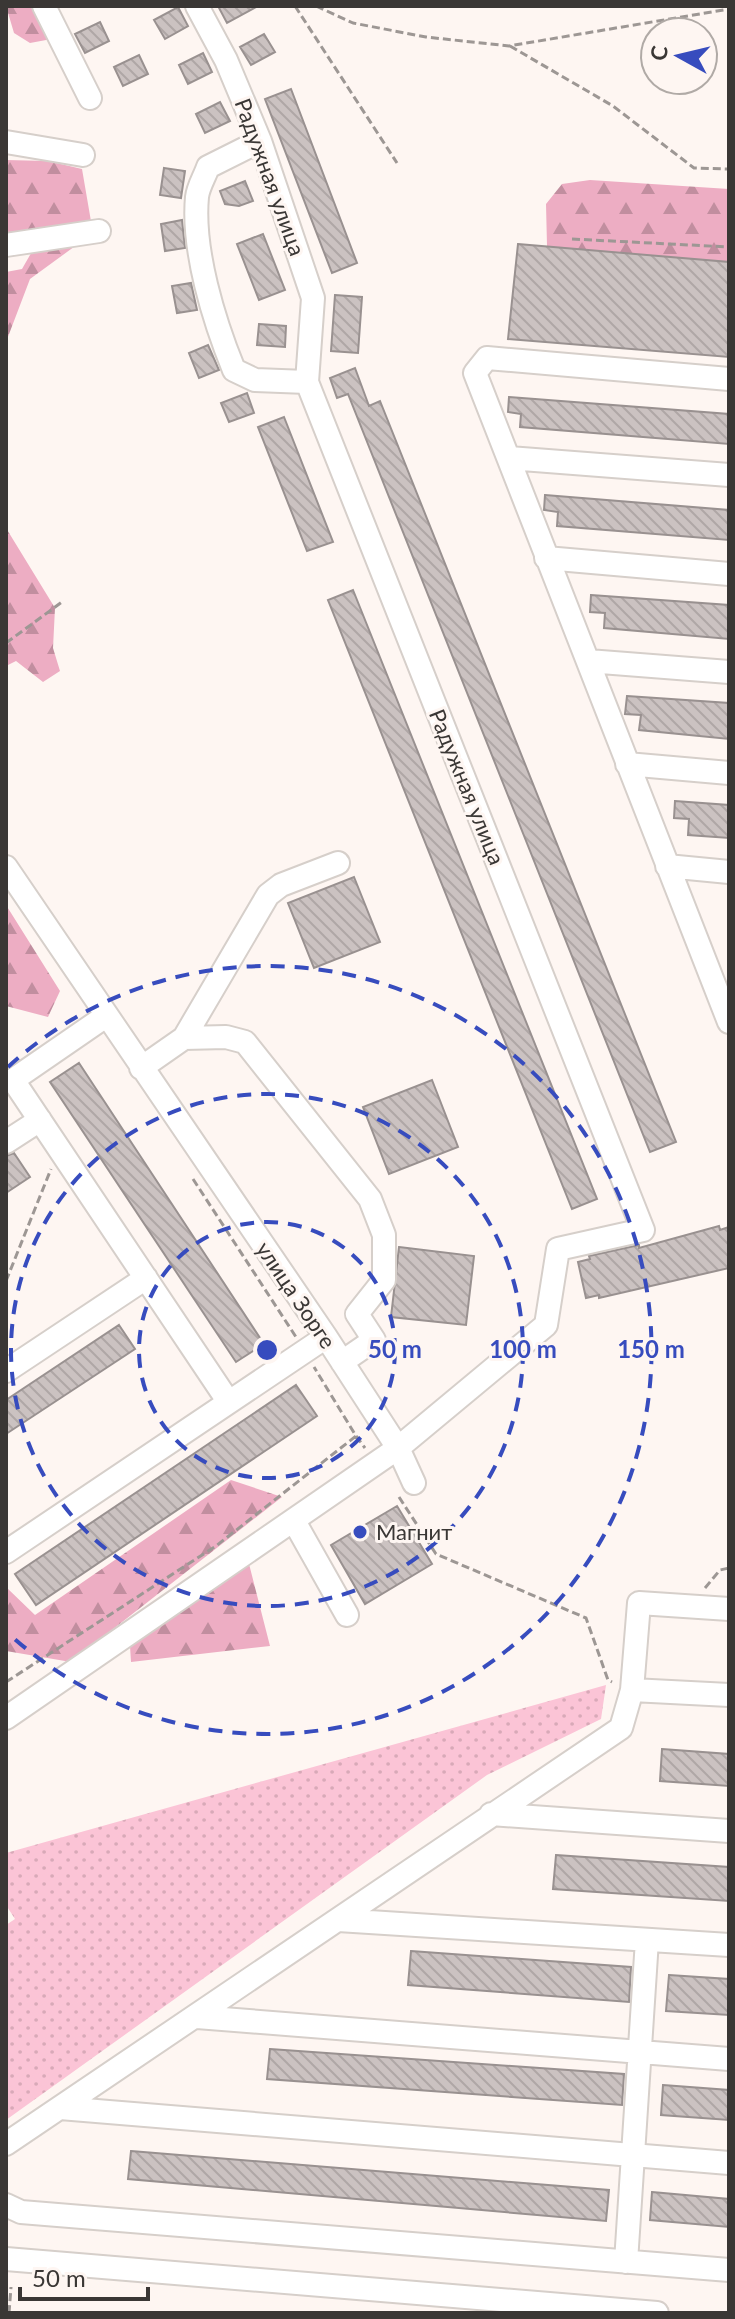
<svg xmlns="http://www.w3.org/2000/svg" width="735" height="2319" viewBox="0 0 735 2319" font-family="Lato,sans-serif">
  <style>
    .forest { fill: url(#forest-firs) }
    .park { fill: url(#park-dots) }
    .building { fill: url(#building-back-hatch); stroke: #999190; stroke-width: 2 }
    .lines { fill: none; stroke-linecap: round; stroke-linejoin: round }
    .minor-casing { stroke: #d6cfca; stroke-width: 26 }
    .path { stroke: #9d9794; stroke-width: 3; stroke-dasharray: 8 4; stroke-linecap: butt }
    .minor { stroke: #fff; stroke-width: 22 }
    .ring { fill: none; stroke: #374cbe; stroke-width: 4; stroke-dasharray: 14 10 }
    .poi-dot { fill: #374cbe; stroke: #fef6f2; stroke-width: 3 }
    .labels { text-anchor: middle; stroke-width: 6; stroke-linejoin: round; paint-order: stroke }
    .street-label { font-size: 22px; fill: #3a3735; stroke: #fef6f2 }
    .poi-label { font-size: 22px; fill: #3a3735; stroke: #fef6f2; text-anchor: start }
    .centre { fill: #374cbe; stroke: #fef6f2; stroke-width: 4 }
    .ring-label { font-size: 24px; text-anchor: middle; font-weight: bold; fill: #374cbe; stroke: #fef6f2; stroke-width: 6; stroke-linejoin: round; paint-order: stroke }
  </style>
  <defs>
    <pattern id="forest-firs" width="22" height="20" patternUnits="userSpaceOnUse" patternTransform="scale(2)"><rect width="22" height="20" fill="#edadc3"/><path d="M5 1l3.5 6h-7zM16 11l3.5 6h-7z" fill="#c18e9f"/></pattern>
    <pattern id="park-dots" width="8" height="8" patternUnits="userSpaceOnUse" patternTransform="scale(2)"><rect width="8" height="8" fill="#fbc4d6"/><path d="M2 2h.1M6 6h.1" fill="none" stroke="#d8a9b8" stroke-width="1.8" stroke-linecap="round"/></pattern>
    <pattern id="building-back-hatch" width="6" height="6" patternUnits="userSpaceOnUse" patternTransform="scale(2)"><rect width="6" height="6" fill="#cbc2c1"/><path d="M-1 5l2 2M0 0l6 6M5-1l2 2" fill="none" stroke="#afa7a6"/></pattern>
  </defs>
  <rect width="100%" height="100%" fill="#fef6f2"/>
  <path class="forest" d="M 6,6 L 38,6 L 57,38 L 30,43 L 14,33 Z
    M 6,160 L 48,161 L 82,169 L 93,233 L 30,279 L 6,342 L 6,272 L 22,269 L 42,234 L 6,232 Z
    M 590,180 L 729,189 L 729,277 L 597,270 L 547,246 L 546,204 L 562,184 Z
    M 6,528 L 55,608 L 53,648 L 60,671 L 43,682 L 16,661 L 6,666 Z
    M 6,905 L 60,991 L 48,1017 L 6,1006 Z
    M 231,1480 L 282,1497 L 71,1662 L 6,1651 L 6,1587 L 35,1615 Z
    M 248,1560 L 270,1646 L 131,1662 L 129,1630 Z"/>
  <path class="park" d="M 606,1685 L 601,1719 L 487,1775 L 6,2120 L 6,1925 L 15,1919 L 6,1905 L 6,1853 Z"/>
  <path class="building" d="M 218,6 L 258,6 L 227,23 Z
    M 178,7 L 188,26 L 165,39 L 154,20 Z
    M 100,22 L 109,41 L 85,53 L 75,34 Z
    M 264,34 L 275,52 L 251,65 L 240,47 Z
    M 203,53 L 212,72 L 188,84 L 179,65 Z
    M 139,55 L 148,74 L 123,86 L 114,67 Z
    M 291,89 L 357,263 L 332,273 L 265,99 Z
    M 220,102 L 230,121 L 205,133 L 196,114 Z
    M 164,168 L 185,171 L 181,198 L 160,195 Z
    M 245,181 L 253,201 L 239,206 L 225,204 L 220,191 Z
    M 182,220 L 185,248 L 165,251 L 161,224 Z
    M 263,234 L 285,290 L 259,300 L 237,244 Z
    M 518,244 L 729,262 L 729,357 L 508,339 Z
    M 191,283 L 197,310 L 177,313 L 172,286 Z
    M 335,295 L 362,297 L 358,353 L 331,351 Z
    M 259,324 L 286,326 L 285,347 L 257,345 Z
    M 208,345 L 219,370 L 199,378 L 189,353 Z
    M 355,368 L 369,406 L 380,401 L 676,1142 L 650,1152 L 348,394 L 337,398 L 330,378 Z
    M 247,393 L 254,413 L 229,422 L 221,403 Z
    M 509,397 L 729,414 L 729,444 L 520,427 L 521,414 L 508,412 Z
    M 284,417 L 333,542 L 307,551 L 258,427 Z
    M 545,495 L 729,510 L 729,540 L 557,526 L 558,512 L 544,510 Z
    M 353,590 L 597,1199 L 572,1209 L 328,600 Z
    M 591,595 L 729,605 L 729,639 L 604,628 L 605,613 L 590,612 Z
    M 627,696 L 729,703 L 729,739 L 639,730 L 641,715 L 625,714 Z
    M 675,801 L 729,805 L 729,838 L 688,835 L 689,819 L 674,818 Z
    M 354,877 L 380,942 L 314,968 L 288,903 Z
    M 79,1063 L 264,1344 L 236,1362 L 50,1082 Z
    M 432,1080 L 458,1147 L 389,1174 L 363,1107 Z
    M 14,1153 L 30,1177 L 6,1193 L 6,1156 Z
    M 719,1226 L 720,1230 L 729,1227 L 729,1268 L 599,1298 L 599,1295 L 586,1298 L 578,1262 L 590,1259 L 589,1256 L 639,1245 L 639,1248 Z
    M 399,1247 L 474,1256 L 466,1325 L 391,1317 Z
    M 119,1325 L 135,1349 L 6,1434 L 6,1400 Z
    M 296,1385 L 317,1416 L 36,1605 L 15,1574 Z
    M 397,1506 L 432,1564 L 365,1604 L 331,1545 Z
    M 662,1749 L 729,1754 L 729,1786 L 660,1781 Z
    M 556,1855 L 729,1867 L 729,1901 L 553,1889 Z
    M 411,1951 L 631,1967 L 629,2002 L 408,1985 Z
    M 669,1975 L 729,1979 L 729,2015 L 666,2011 Z
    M 270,2049 L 624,2074 L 622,2105 L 267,2079 Z
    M 663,2085 L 729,2090 L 729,2120 L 661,2115 Z
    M 131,2151 L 609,2190 L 606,2221 L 128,2179 Z
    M 652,2192 L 729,2199 L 729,2227 L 650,2220 Z"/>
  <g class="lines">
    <defs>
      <path id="minor" d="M 44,6 L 90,98
        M 260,141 L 208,167 C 205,176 198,187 197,197 C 192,250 214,321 234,370 L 255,380 L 307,382
        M 6,142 L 83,155
        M 6,245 L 99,231
        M 729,379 L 487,358 L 475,373 L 729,1022
        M 509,458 L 729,475
        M 546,558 L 729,574
        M 588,661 L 729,672
        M 627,764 L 729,773
        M 667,866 L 729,872
        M 6,867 L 326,1337 L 398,1448 L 414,1483
        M 106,1016 L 13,1080 L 228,1401
        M 184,1038 L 226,1037 L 245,1042 L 370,1199 L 384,1235 L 384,1280 L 357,1314 L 374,1340 L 342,1362
        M 141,1068 L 184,1038 L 268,895 L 281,885 L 338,863
        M 6,1142 L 40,1120
        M 6,1371 L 146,1278
        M 294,1521 L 347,1615
        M 6,1552 L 326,1337
        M 632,1690 L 729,1695
        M 6,1718 L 398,1448 L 546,1325 L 558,1249 L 643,1230 L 307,382 L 313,298 L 260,141 L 226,60 L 197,6
        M 491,1814 L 729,1831
        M 338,1920 L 729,1945
        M 197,2017 L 729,2059
        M 60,2108 L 729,2163
        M 6,2144 L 621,1728 L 632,1690 L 639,1603 L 729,1609
        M 6,2205 L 21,2212 L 729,2270
        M 6,2259 L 657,2313
        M 626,2262 L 647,1940"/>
    </defs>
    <use href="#minor" class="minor-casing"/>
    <path class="path" d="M 295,6 L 397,163
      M 316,6 L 353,23 L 426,37 L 509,46 L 729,9
      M 510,46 L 613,106 L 694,168 L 729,169
      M 572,239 L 729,247
      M 6,643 L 62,602
      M 193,1179 L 296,1337
      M 6,1281 L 51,1169
      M 356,1436 L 365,1448
      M 399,1497 L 436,1554 L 586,1618 L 608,1680 L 612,1682
      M 705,1588 L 720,1570 L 729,1568
      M 6,1682 L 216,1546 L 356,1436 L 314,1367
      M 9,2313 L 11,2287"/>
    <use href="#minor" class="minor"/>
  </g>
  <g class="ring">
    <circle cx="267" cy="1350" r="128"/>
    <circle cx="267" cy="1350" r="256"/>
    <path d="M8 1067A384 384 0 1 1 8 1633"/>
  </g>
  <circle class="poi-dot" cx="360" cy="1532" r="8"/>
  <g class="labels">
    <g class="street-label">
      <text transform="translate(270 177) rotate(70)" y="8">Радужная улица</text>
      <text transform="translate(467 787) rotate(68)" y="8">Радужная улица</text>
      <text transform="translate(296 1295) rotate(56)" y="8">улица Зорге</text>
    </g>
    <g class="poi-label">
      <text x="376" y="1540">Магнит</text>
    </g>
  </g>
  <circle cx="267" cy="1350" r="12" class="centre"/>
  <g class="ring-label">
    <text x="395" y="1358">50 m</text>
    <text x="523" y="1358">100 m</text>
    <text x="651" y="1358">150 m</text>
  </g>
  <rect width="735" height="2319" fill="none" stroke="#3a3735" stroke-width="16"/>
  <g transform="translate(679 56) rotate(278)"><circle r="38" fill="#fef6f2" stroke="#b0aaa6" stroke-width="2"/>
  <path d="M0-6L14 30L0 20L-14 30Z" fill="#374cbe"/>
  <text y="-12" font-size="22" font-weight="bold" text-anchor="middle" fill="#3a3735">С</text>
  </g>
  <path d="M20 2287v12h128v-12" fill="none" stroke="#3a3735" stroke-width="4"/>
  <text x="32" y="2287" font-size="24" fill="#3a3735" stroke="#fef6f2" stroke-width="6" paint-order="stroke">50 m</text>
</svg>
